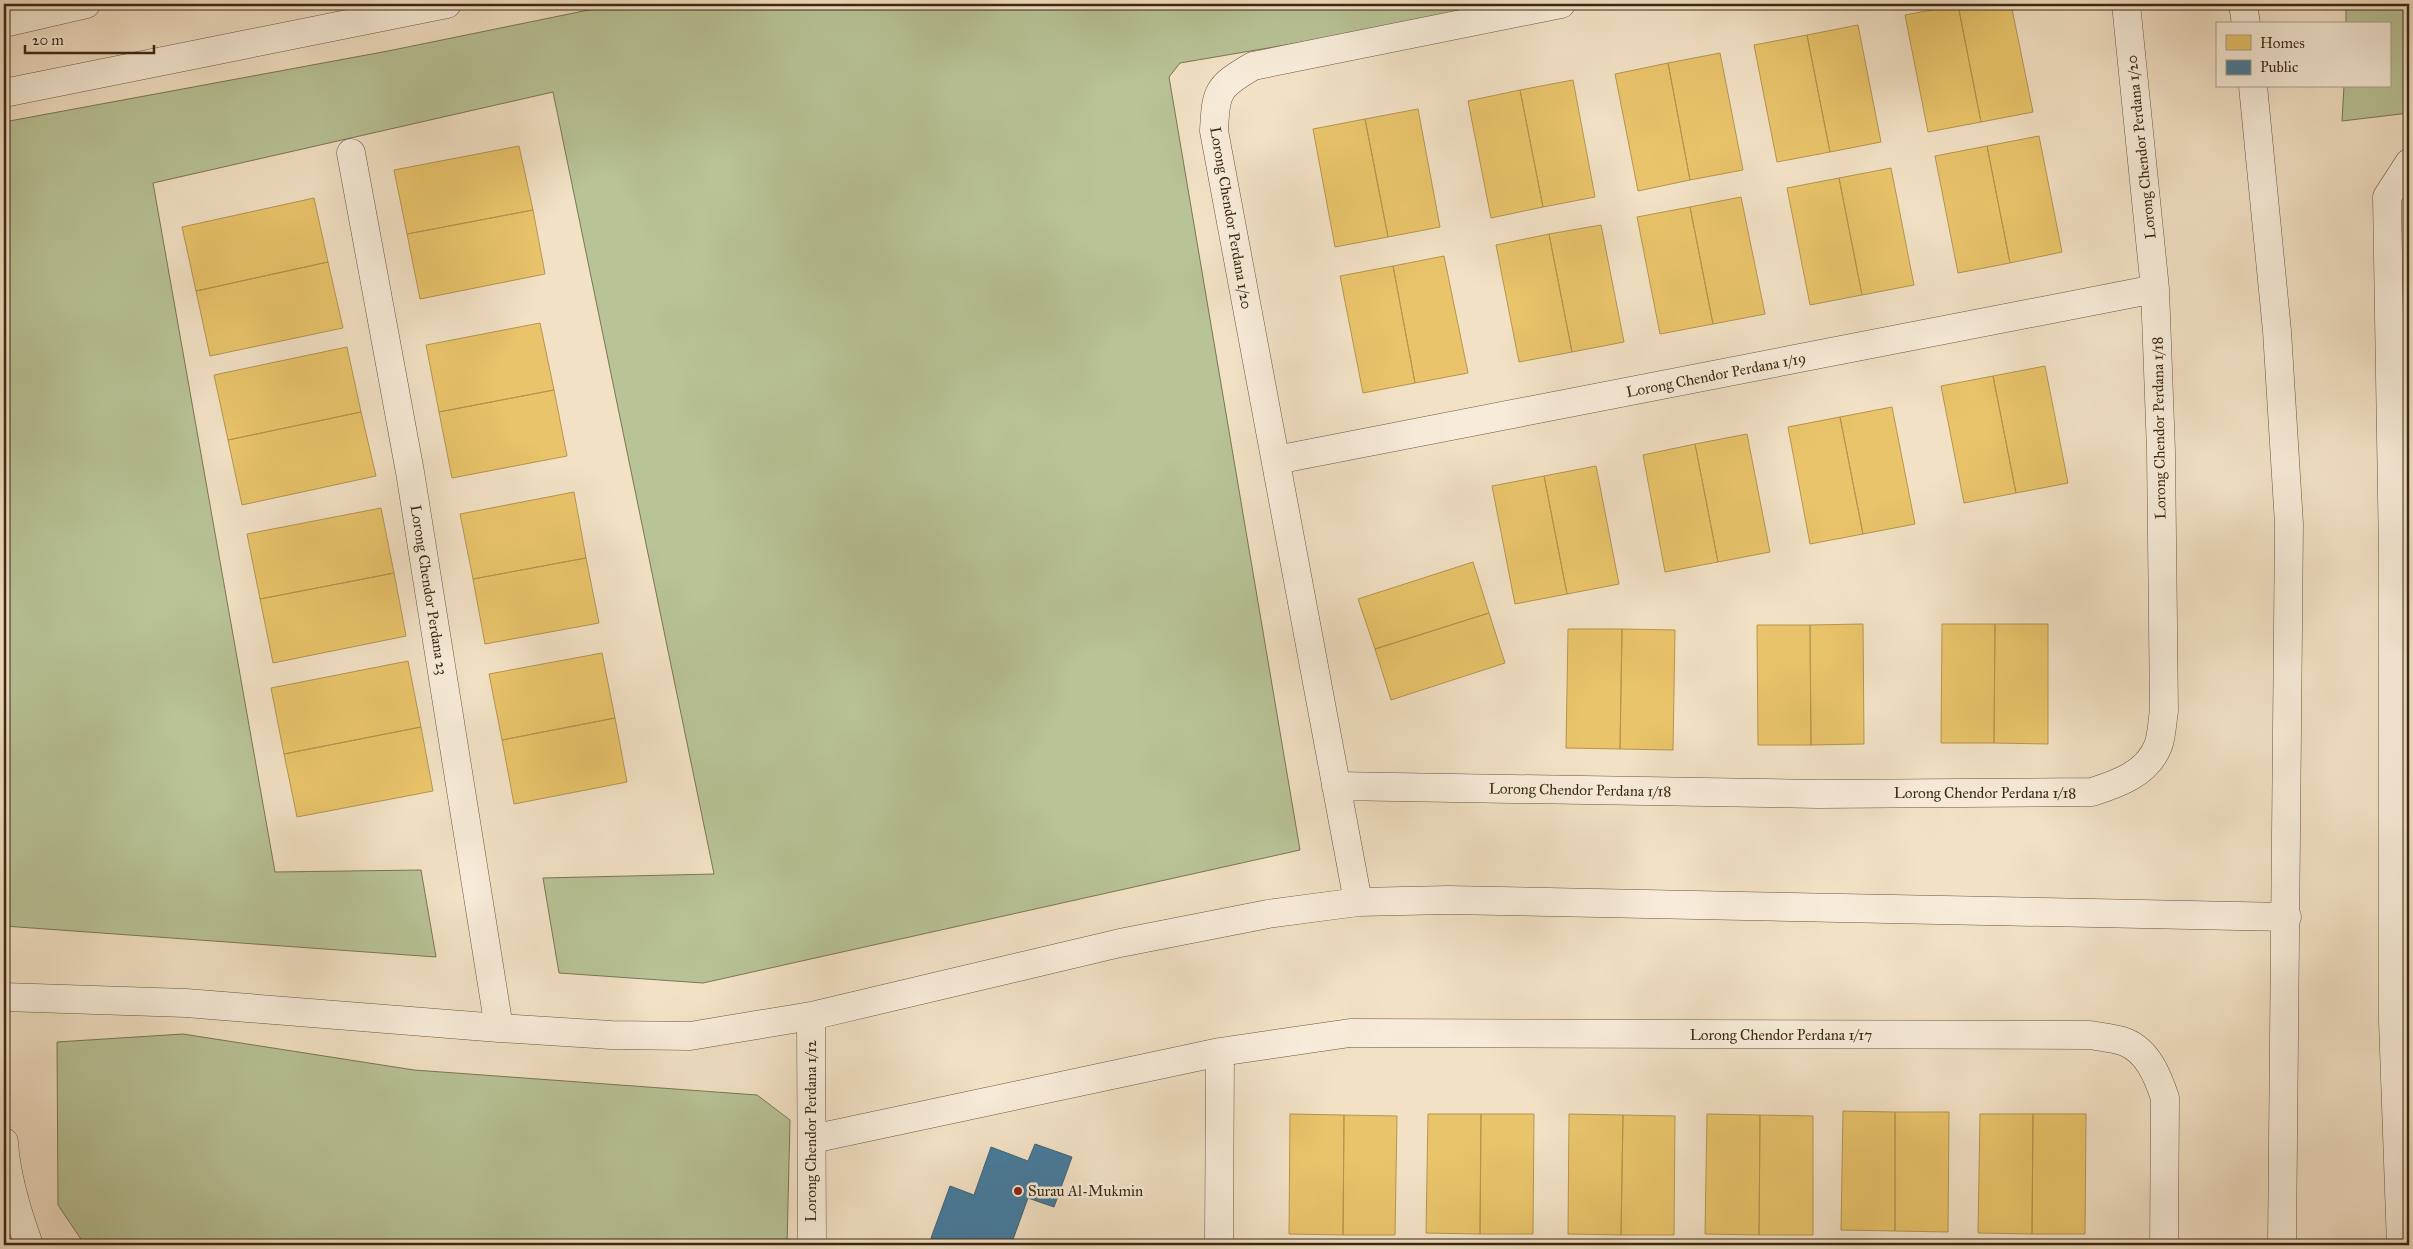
<svg xmlns="http://www.w3.org/2000/svg" width="2413" height="1249" viewBox="0 0 2413 1249" font-family="'IM FELL Great Primer',serif">
  <style>
    .green { fill: #b8c396; stroke: #7a7654 }
    .homes { fill: #e9c46a; stroke: #b59550 }
    .public { fill: #457b9d; stroke: #426274 }
    .lines { fill: none; stroke-linecap: round; stroke-linejoin: round }
    .minor-casing { stroke: #6a5640; stroke-width: 29 }
    .minor { stroke: #f7ecd9; stroke-width: 28 }
    .poi-dot { fill: #8f2418; stroke: #f7ecd9; stroke-width: 2 }
    .labels { text-anchor: middle; stroke-width: 5; stroke-linejoin: round; paint-order: stroke }
    .street-label { font-size: 15px; fill: #3c2813; stroke: #f7ecd9 }
    .poi-label { font-size: 15px; fill: #3c2813; stroke: #f7ecd9; text-anchor: start }
  </style>
  <rect width="100%" height="100%" fill="#f2e1c5"/>
  <filter id="stains"><feTurbulence type="fractalNoise" baseFrequency=".004" numOctaves="4"/><feColorMatrix values="0 0 0 0 .2 0 0 0 0 .09 0 0 0 0 .02 0 0 0 .5 -.17"/></filter>
  <radialGradient id="worn" r=".72"><stop offset=".6" stop-color="#630" stop-opacity="0"/><stop offset="1" stop-color="#630" stop-opacity=".3"/></radialGradient>
  <path class="green" d="M 618,4 L 1526,4 L 1180,63 L 1169,77 L 1300,850 L 703,983 L 559,973 L 543,878 L 714,874 L 553,92 L 153,183 L 275,872 L 421,870 L 436,957 L 4,926 L 4,122 L 388,51 Z
    M 2346,4 L 2408,4 L 2409,113 L 2342,121 L 2344,86 L 2389,86 L 2389,24 L 2346,24 Z
    M 183,1034 L 414,1070 L 757,1095 L 790,1120 L 787,1245 L 85,1245 L 58,1205 L 57,1042 Z"/>
  <path class="homes" d="M 1963,4 L 2011,4 L 2033,112 L 1981,122 L 1958,5 Z
    M 1958,5 L 1981,122 L 1928,132 L 1905,15 Z
    M 1858,25 L 1881,142 L 1830,152 L 1807,35 Z
    M 1807,35 L 1830,152 L 1777,162 L 1754,45 Z
    M 1720,53 L 1743,170 L 1690,180 L 1668,63 Z
    M 1668,63 L 1690,180 L 1638,191 L 1615,74 Z
    M 1573,80 L 1595,197 L 1543,207 L 1520,90 Z
    M 1520,90 L 1543,207 L 1491,218 L 1468,101 Z
    M 1418,109 L 1440,227 L 1388,237 L 1365,119 Z
    M 1365,119 L 1388,237 L 1335,247 L 1313,129 Z
    M 2039,136 L 2062,252 L 2010,263 L 1987,146 Z
    M 519,146 L 533,210 L 407,234 L 394,170 Z
    M 1987,146 L 2010,263 L 1958,273 L 1935,156 Z
    M 1891,168 L 1914,285 L 1862,295 L 1839,178 Z
    M 1839,178 L 1862,295 L 1810,305 L 1787,188 Z
    M 1741,197 L 1765,314 L 1713,324 L 1690,207 Z
    M 314,198 L 328,262 L 196,291 L 182,227 Z
    M 1690,207 L 1713,324 L 1660,334 L 1637,217 Z
    M 533,210 L 545,274 L 420,299 L 407,234 Z
    M 1601,225 L 1624,342 L 1572,352 L 1549,234 Z
    M 1549,234 L 1572,352 L 1519,362 L 1496,245 Z
    M 1444,256 L 1468,373 L 1415,383 L 1393,266 Z
    M 328,262 L 343,328 L 210,356 L 196,291 Z
    M 1393,266 L 1415,383 L 1363,393 L 1340,276 Z
    M 540,323 L 554,390 L 439,412 L 426,345 Z
    M 347,347 L 361,412 L 228,440 L 214,375 Z
    M 2045,366 L 2068,483 L 2016,493 L 1993,376 Z
    M 1993,376 L 2016,493 L 1964,503 L 1941,386 Z
    M 554,390 L 567,456 L 452,478 L 439,412 Z
    M 1892,407 L 1915,524 L 1863,534 L 1840,417 Z
    M 361,412 L 376,476 L 242,505 L 228,440 Z
    M 1840,417 L 1863,534 L 1810,544 L 1788,427 Z
    M 1747,434 L 1770,552 L 1718,562 L 1695,444 Z
    M 1695,444 L 1718,562 L 1665,572 L 1643,455 Z
    M 1596,466 L 1619,584 L 1567,594 L 1544,476 Z
    M 1544,476 L 1567,594 L 1515,604 L 1492,486 Z
    M 574,492 L 586,558 L 473,579 L 460,514 Z
    M 381,508 L 394,573 L 260,599 L 247,534 Z
    M 586,558 L 599,623 L 485,644 L 473,579 Z
    M 1473,562 L 1489,613 L 1375,649 L 1358,599 Z
    M 394,573 L 406,636 L 273,663 L 260,599 Z
    M 1489,613 L 1505,663 L 1391,700 L 1375,649 Z
    M 1863,624 L 1864,744 L 1811,745 L 1810,625 Z
    M 1942,624 L 1995,624 L 1994,743 L 1941,743 Z
    M 1995,624 L 2048,624 L 2048,744 L 1994,743 Z
    M 1757,625 L 1810,625 L 1811,745 L 1758,745 Z
    M 1568,629 L 1622,629 L 1620,749 L 1566,748 Z
    M 1622,629 L 1675,630 L 1673,750 L 1620,749 Z
    M 602,653 L 615,718 L 502,740 L 489,674 Z
    M 408,661 L 421,727 L 284,754 L 271,688 Z
    M 615,718 L 627,782 L 514,804 L 502,740 Z
    M 421,727 L 433,791 L 297,817 L 284,754 Z
    M 1843,1111 L 1895,1112 L 1895,1231 L 1841,1230 Z
    M 1895,1112 L 1949,1112 L 1948,1232 L 1895,1231 Z
    M 1290,1114 L 1344,1115 L 1343,1235 L 1289,1234 Z
    M 1428,1114 L 1481,1114 L 1480,1234 L 1426,1233 Z
    M 1481,1114 L 1534,1114 L 1533,1234 L 1480,1234 Z
    M 1569,1114 L 1623,1115 L 1621,1235 L 1568,1234 Z
    M 1707,1114 L 1760,1115 L 1759,1235 L 1705,1234 Z
    M 1980,1114 L 2033,1114 L 2032,1234 L 1978,1233 Z
    M 2033,1114 L 2086,1114 L 2085,1234 L 2032,1234 Z
    M 1344,1115 L 1397,1116 L 1395,1235 L 1343,1235 Z
    M 1623,1115 L 1675,1116 L 1674,1235 L 1621,1235 Z
    M 1760,1115 L 1813,1116 L 1813,1235 L 1759,1235 Z"/>
  <path class="public" d="M 1035,1144 L 1072,1157 L 1054,1207 L 1028,1198 L 1011,1245 L 939,1245 L 940,1242 L 931,1238 L 950,1186 L 974,1195 L 991,1147 L 1028,1161 Z"/>
  <g class="lines">
    <defs>
      <path id="minor" d="M 2243,4 L 2246,24
        M 4,23 L 86,4
        M 2253,86 L 2277,331 L 2289,524 L 2282,1245
        M 4,93 L 447,4
        M 351,153 L 410,472 L 499,1028
        M 1276,460 L 2155,289
        M 1336,786 L 1818,794 L 2092,792 C 2117,784 2147,774 2158,746 C 2162,736 2162,722 2164,711 L 2161,451 L 2155,289 L 2126,4
        M 1358,902 L 1214,131 C 1216,91 1217,87 1253,66 L 1561,4
        M 4,997 L 186,1003 L 499,1028 L 611,1035 L 690,1036 L 811,1016 L 1120,943 L 1268,914 L 1358,902 L 1448,900 L 2287,917
        M 811,1016 L 812,1245
        M 812,1139 L 1220,1052 L 1350,1033 L 2090,1035 C 2101,1037 2115,1038 2125,1042 C 2148,1051 2158,1077 2165,1098 L 2164,1245
        M 4,1142 C 6,1177 17,1212 29,1245
        M 1219,1245 L 1220,1052
        M 2401,1245 L 2393,1021 L 2393,554 L 2387,197 L 2409,163"/>
    </defs>
    <use href="#minor" class="minor-casing"/>
    <use href="#minor" class="minor"/>
  </g>
  <circle class="poi-dot" cx="1018" cy="1191" r="5"/>
  <g class="labels">
    <g class="street-label">
      <text transform="translate(2141 147) rotate(-96)" y="5">Lorong Chendor Perdana 1/20</text>
      <text transform="translate(1231 218) rotate(80)" y="5">Lorong Chendor Perdana 1/20</text>
      <text transform="translate(1716 375) rotate(-11)" y="5">Lorong Chendor Perdana 1/19</text>
      <text transform="translate(2159 428) rotate(-91)" y="5">Lorong Chendor Perdana 1/18</text>
      <text transform="translate(429 590) rotate(81)" y="5">Lorong Chendor Perdana 23</text>
      <text transform="translate(1580 790) rotate(1)" y="5">Lorong Chendor Perdana 1/18</text>
      <text x="1985" y="798">Lorong Chendor Perdana 1/18</text>
      <text x="1781" y="1040">Lorong Chendor Perdana 1/17</text>
      <text transform="translate(811 1131) rotate(-90)" y="5">Lorong Chendor Perdana 1/12</text>
    </g>
    <g class="poi-label">
      <text x="1028" y="1196">Surau Al-Mukmin</text>
    </g>
  </g>
  <rect width="2413" height="1249" fill="none" stroke="#f2e1c5" stroke-width="20"/>
  <rect x="5" y="5" width="2403" height="1239" fill="none" stroke="#3c2813" stroke-width="2.5"/>
  <rect x="10" y="10" width="2393" height="1229" fill="none" stroke="#3c2813"/>
  <rect x="2216" y="22" width="175" height="65" fill="#f7ecd9" stroke="#ac9e8a"/>
  <rect x="2226" y="35" width="25" height="15" fill="#e9c46a" stroke="#ac9e8a"/>
  <text x="2260" y="48" font-size="15" fill="#3c2813">Homes</text>
  <rect x="2226" y="60" width="25" height="15" fill="#457b9d" stroke="#ac9e8a"/>
  <text x="2260" y="72" font-size="15" fill="#3c2813">Public</text>
  <path d="M25 45v8h129v-8" fill="none" stroke="#3c2813" stroke-width="2.5"/>
  <text x="32" y="45" font-size="15" fill="#3c2813" stroke="#f7ecd9" stroke-width="4" paint-order="stroke">20 m</text>
  <rect width="100%" height="100%" filter="url(#stains)"/>
  <rect width="100%" height="100%" fill="url(#worn)"/>
</svg>
